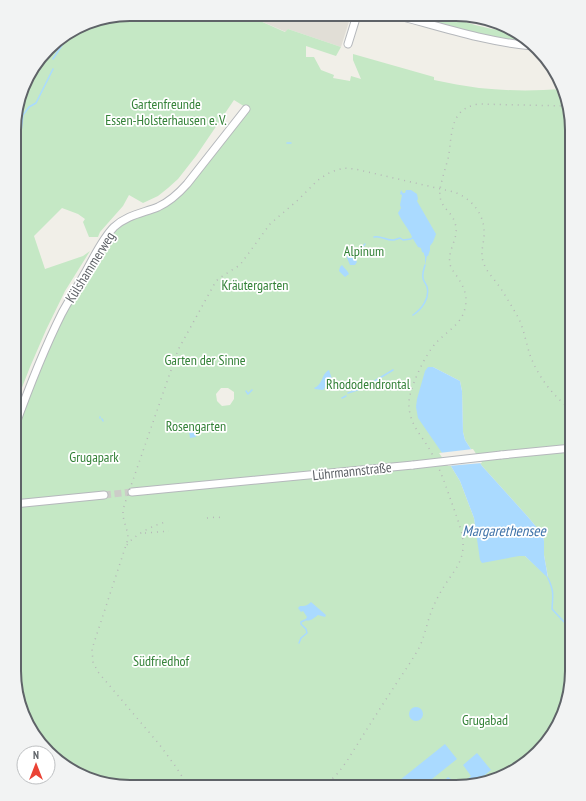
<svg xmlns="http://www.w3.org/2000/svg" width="586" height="801" viewBox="0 0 586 801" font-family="'PT Sans Narrow',sans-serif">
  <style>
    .education { fill: #e1ded6 }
    .green { fill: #c5e8c5; fill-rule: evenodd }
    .water { fill: #aadaff }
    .pier { fill: #f1efe8 }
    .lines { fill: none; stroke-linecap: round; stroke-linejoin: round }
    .stream { stroke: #aadaff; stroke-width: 1.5 }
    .minor-tunnel { stroke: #ccccc8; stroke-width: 7; stroke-dasharray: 7 3.5; stroke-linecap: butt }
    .minor-casing { stroke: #b5b8bc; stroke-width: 9 }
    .minor { stroke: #fff; stroke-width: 7 }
    .rail { stroke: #b6b7b8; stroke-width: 1.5; stroke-dasharray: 1 5; stroke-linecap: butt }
    .minor-bridge-casing { stroke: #b5b8bc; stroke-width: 9; stroke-linecap: butt }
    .minor-bridge { stroke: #fff; stroke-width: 7 }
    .labels { text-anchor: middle; stroke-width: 3.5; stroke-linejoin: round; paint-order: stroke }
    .park-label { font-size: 14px; fill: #348238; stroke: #fff }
    .street-label { font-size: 14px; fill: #5f6368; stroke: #fff }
    .water-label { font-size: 15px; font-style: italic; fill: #4174aa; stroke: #fff }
    .rim { fill: none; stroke: #5f6368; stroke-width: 2 }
  </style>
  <rect width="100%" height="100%" fill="#f1efe8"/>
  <path class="education" d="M 247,14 L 351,15 L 341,47 L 288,29 L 286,32 L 251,17 Z"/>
  <path class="green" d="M 130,14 L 247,14 L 251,17 L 285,32 L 288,29 L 341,47 L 336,56 L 306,46 L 306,57 L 314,57 L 321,70 L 334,75 L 333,78 L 350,81 L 351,76 L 361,79 L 353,60 L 353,54 L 434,77 L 434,80 C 449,83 464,86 479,88 C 507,91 535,91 562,89 L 572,130 L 572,679 L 552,736 L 508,775 L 456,787 L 115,786 L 65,767 L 26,723 L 14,671 L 14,439 L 39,371 L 54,336 L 69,308 L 111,235 L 130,219 L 163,207 L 219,149 L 250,110 L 234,100 L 196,156 L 178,179 L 168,188 L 158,196 L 143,203 L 129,195 L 123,206 L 100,232 L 98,237 L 89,237 L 83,222 L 85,219 L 78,214 L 62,208 L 34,236 L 45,269 L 83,256 L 90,251 L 65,291 L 46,330 L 30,367 L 14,408 L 15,114 L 29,72 L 54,43 L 92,20 ZM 433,367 L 460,381 L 462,391 L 463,432 L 465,440 L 482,466 L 528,517 L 543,535 L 544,541 L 544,555 L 548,577 L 525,556 L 519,556 L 475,525 L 474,518 L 460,481 L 449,463 ZM 221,388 L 228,388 L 234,392 L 234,399 L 230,405 L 222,406 L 217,401 L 216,394 Z
    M 436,15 L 444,15 L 475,25 L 492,29 L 511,31 L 527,38 L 531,43 L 499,40 L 434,23 Z"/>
  <path class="water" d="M 401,190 L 403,193 L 405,193 L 406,190 L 411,190 L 417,194 L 418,199 L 417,201 L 436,234 L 433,242 L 430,246 L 430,250 L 428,256 L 427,256 L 425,265 L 425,256 L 424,255 L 424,253 L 422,252 L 421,248 L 418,247 L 413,239 L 411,239 L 411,238 L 412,237 C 409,229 402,222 398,213 L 401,208 L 400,205 L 402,195 L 400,194 Z
    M 350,253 L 352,254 L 357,262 L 355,265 L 350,265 L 347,258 L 347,255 Z
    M 342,265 C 344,268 348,271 349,274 L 345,277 L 339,271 L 340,267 Z
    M 428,367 L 433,367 L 460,381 L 462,391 L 463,432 L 465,440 L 482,466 L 528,517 L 543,535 L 544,541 L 544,555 L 548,578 L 525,556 L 519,556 L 482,563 L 480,560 L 474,518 L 460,481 L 449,463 L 418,418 L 416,407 L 417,399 L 425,371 Z
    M 329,370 L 332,379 L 323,390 L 315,389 L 314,388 C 323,385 321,374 329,370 Z
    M 195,424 L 196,437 L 190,438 L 188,425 Z
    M 311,602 L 326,615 L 325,617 L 318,615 C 314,618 310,622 305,620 L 307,617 L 303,611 L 301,612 L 298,608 L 300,606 C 305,606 307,606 311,602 Z
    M409 714a7 7 0 1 1 14 0a7 7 0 1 1-14 0Z
    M 445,744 L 457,759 L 422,787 L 405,787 L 400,780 Z
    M 477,753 L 491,770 L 476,782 L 456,787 L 436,787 L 448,777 L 460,785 L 471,776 L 463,765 Z"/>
  <path class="pier" d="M 473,449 L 482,463 L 448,466 L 439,453 Z"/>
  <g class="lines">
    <path class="stream" d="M 53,59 L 70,33
      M 15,142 L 21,132 L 23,115 L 29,107 L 36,103 L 53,69
      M 287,143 L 291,143
      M 374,237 C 381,235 386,241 394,240 C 394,240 400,238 400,238 L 403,240 L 411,239
      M 358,252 L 365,244
      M 413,315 C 422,309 430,298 427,287 C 426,283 423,281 423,278 C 422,273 424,269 425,265
      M 246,391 L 248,394 L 252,390
      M 348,393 L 363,388 L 393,370
      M 342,398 L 346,396
      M 100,417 L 100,418
      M 102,419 L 103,421
      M 548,578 C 554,591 553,595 552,609 L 566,624 L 572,642
      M 299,643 L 301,638 L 307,633 L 306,629 L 301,624 L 301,622 L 305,620"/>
    <path class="minor-tunnel" d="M 104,495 L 132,492"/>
    <defs>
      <path id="minor" d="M 396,15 C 441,27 486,42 533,46
        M 466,15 L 483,20
        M 348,44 L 357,15
        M 14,429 C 28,390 43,351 62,313 C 69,300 77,287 85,273 C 93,259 102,239 114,227 C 127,215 143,213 158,207 C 169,202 179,193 187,184 L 246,109
        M 501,455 L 572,448
        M 132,492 L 413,465
        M 14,504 L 104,495"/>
    </defs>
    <use href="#minor" class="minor-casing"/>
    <use href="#minor" class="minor"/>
    <path class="rail" d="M 207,518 L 217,517 L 224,518
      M 145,533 L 169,531
      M 127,545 C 134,535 156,523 168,522
      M 188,786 L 176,767 L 159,744 L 98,672 L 93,662 L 92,649 L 128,539 C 128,529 123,522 123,513 C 123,510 124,506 125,503 L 178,350 L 216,281 L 221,277 L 240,265 L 270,224 L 298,200 L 318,180 L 327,174 L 334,171 L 344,168 L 355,169 L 454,192 C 473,199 486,216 484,237 C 483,246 480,255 484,264 C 487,272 494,279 499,286 C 506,296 512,307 518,317 C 524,329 526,343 530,355 C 537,375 554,398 572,410
      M 324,787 L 338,773 L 347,761 C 363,735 379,710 396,684 C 404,672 413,659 420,646 C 423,639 425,632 427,625 C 430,614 434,604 439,595 C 452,570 469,562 461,530 C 456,514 450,498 444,481 C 440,471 436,461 431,452 C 422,435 410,426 409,406 C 407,392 426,352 437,342 C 447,331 462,324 465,308 C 468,297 464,287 458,278 C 455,273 451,269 450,264 C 447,249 460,238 455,223 C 451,209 438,208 440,189 C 442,179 445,169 448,159 C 451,145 450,125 459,114 C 464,108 470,106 478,104 L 566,106"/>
    <defs>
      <path id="minor-bridge" d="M 413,465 L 501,455"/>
    </defs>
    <use href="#minor-bridge" class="minor-bridge-casing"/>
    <use href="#minor-bridge" class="minor-bridge"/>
  </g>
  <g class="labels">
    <g class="park-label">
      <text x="166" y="109">Gartenfreunde<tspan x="166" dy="16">Essen-Holsterhausen e. V.</tspan></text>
      <text x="364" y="256">Alpinum</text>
      <text x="255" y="290">Kräutergarten</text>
      <text x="205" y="365">Garten der Sinne</text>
      <text x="368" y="389">Rhododendrontal</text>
      <text x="196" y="431">Rosengarten</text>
      <text x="94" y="462">Grugapark</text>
      <text x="161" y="666">Südfriedhof</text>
      <text x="485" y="725">Grugabad</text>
    </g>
    <g class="street-label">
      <text transform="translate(90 267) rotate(-58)" y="5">Külshammerweg</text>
      <text transform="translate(352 471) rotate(-6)" y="5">Lührmannstraße</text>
    </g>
    <g class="water-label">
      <text x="504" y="536">Margarethensee</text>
    </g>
  </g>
  <path d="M0 0H586V801H0ZM130 21H456A109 109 0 0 1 565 130V671A109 109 0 0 1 456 780H130A109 109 0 0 1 21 671V130A109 109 0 0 1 130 21Z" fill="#f2f3f3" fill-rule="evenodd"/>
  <path class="rim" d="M130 21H456A109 109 0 0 1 565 130V671A109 109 0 0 1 456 780H130A109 109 0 0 1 21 671V130A109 109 0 0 1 130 21Z"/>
  <g transform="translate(36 765)"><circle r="19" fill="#ffffff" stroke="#bfc1c3"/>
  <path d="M0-3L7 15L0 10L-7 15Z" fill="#ea4335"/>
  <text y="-6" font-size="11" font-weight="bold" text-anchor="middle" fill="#5f6368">N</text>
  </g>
</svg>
